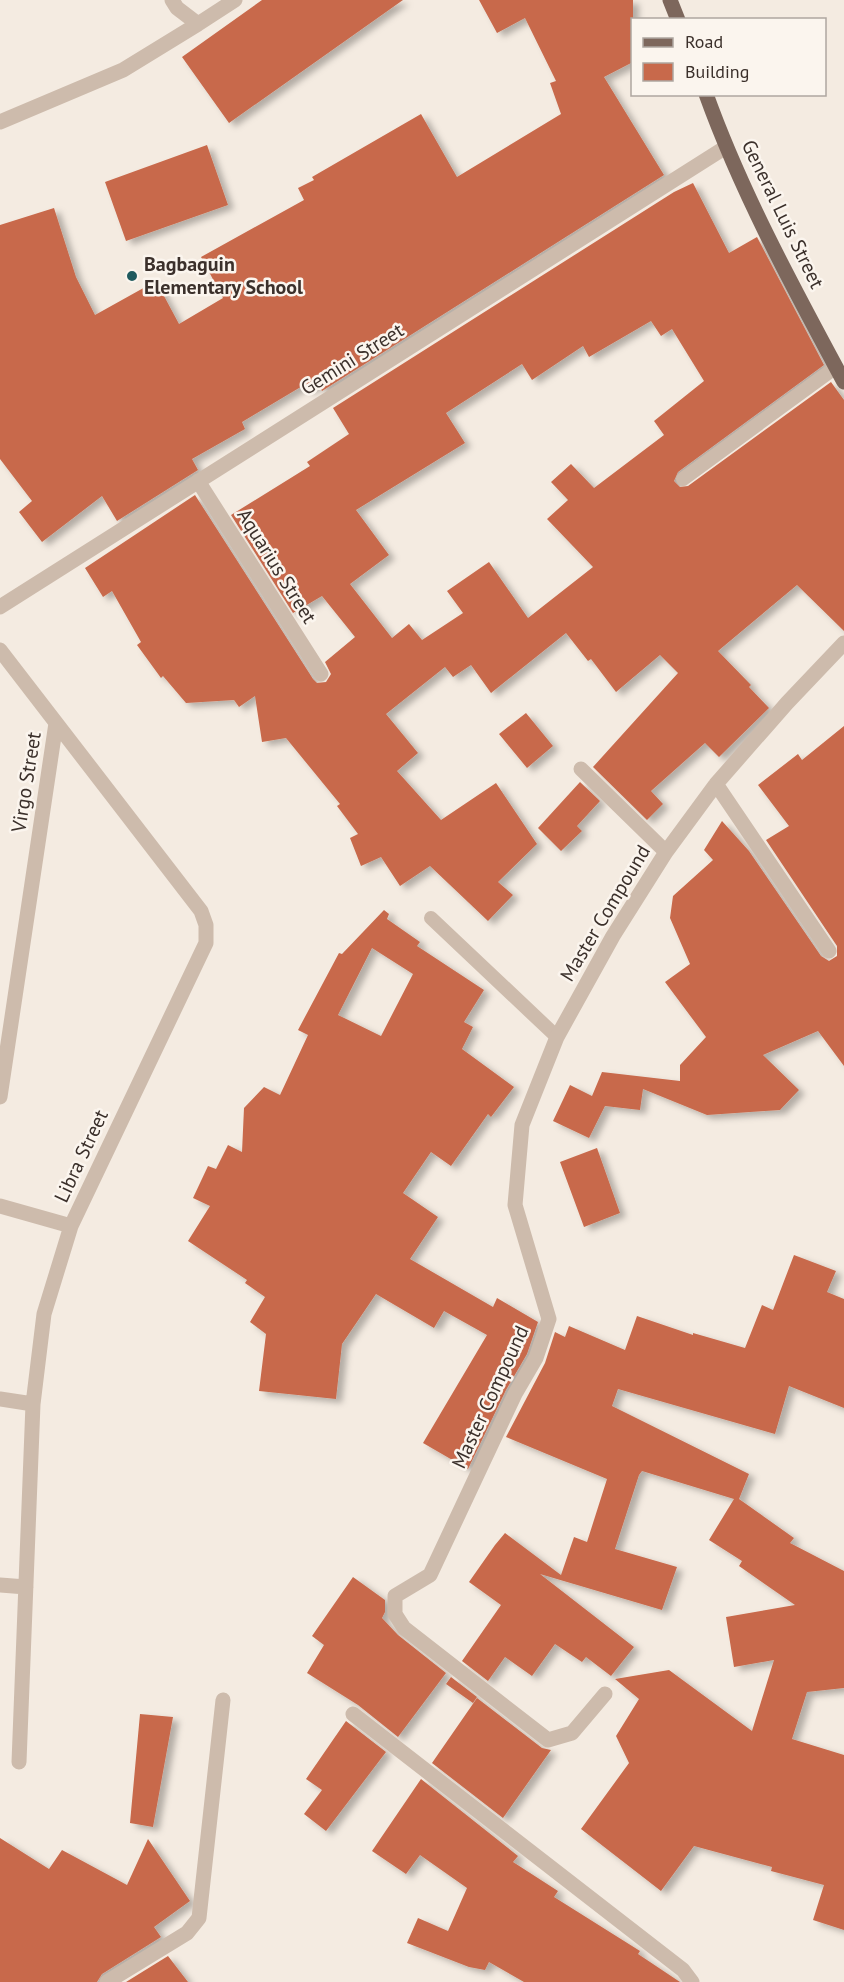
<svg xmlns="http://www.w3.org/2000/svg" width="844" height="1982" viewBox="0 0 844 1982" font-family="'PT Sans',sans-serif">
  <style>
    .building { fill: #c8694b; fill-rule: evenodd; filter: url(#shadow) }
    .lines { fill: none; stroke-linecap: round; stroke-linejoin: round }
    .lane { stroke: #cdbbac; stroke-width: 14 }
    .street { stroke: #cdbbac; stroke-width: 15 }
    .primary { stroke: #7d675c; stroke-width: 15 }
    .poi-dot { fill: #1f5a5e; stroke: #fbf5ee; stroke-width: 2 }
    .labels { text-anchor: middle; stroke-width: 5; stroke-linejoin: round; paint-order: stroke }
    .street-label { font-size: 20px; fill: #3b302b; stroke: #fbf5ee }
    .poi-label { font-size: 20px; font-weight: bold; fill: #3b302b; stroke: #fbf5ee; text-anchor: start }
  </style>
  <defs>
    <filter id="shadow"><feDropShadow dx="6" dy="4" stdDeviation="3" flood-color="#0004"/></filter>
  </defs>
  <rect width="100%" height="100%" fill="#f4ebe1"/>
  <path class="building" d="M 262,0 L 403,0 L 229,123 L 182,57 Z
    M 479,0 L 633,0 L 633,62 L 604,77 L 664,175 L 322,391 L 318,384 L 307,391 L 304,385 L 242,422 L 245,429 L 192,459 L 198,470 L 117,521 L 102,496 L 42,542 L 19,512 L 32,501 L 0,459 L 0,225 L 54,208 L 76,277 L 95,315 L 156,281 L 179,324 L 223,298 L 201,257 L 304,200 L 298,188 L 314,180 L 312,177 L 421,114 L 457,177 L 561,114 L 550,83 L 556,81 L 525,18 L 497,33 Z
    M 207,145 L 228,205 L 126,241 L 105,182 Z
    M 693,183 L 729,253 L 757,237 L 824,365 L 678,472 L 674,481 L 680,487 L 688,486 L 831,382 L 844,400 L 844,631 L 797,585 L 718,651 L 751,685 L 749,687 L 769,708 L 719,757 L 705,743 L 651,791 L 663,804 L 647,820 L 593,767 L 678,673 L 660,655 L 616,692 L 591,659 L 588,661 L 566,633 L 491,693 L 471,665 L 453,677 L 445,667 L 386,714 L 418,753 L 397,771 L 441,820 L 496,783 L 537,844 L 498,882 L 513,895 L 488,921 L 430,866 L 400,886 L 381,857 L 361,866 L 350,838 L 358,834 L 337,806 L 340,804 L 286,738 L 262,742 L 255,696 L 239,707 L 234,700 L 186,703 L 163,676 L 161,678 L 137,645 L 141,642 L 112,591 L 103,597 L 85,568 L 195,495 L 313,679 L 317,683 L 326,682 L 331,674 L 325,662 L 355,637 L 322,596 L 293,613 L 231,515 L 310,466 L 307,462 L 349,434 L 333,408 L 674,192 ZM 651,321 L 661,336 L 672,329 L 704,381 L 654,421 L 664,435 L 594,488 L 571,464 L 551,482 L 568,500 L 547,519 L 593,567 L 528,618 L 489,562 L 447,591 L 463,613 L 422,640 L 409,624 L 392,638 L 350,584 L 389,555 L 356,510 L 465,443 L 446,413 L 522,364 L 532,380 L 583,346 L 589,357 Z
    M 526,713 L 553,746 L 527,768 L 499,734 Z
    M 844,726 L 844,1066 L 818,1031 L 763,1055 L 799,1090 L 780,1110 L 707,1115 L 643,1089 L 640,1110 L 605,1106 L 589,1138 L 553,1121 L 570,1085 L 592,1096 L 602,1072 L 680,1081 L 680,1065 L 706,1037 L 665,982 L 690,964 L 670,918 L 673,896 L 713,860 L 704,850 L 722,821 L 749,851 L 821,956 L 829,961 L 837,956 L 837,946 L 766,840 L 789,826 L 758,785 L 798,754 L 802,760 Z
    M 580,782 L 600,801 L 577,826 L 582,831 L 561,851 L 538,828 Z
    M 384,910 L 389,914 L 387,919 L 420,942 L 417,946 L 484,990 L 464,1022 L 473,1027 L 462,1049 L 514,1087 L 491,1117 L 488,1114 L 451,1166 L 431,1152 L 403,1193 L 438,1217 L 410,1259 L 493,1307 L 497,1298 L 538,1322 L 527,1354 L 506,1390 L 468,1469 L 423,1443 L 487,1335 L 444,1311 L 434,1328 L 376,1294 L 342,1344 L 336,1399 L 259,1391 L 266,1334 L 250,1322 L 265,1297 L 245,1283 L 247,1280 L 188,1241 L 210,1206 L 193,1198 L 208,1166 L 216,1169 L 228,1145 L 242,1152 L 244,1108 L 264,1087 L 280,1095 L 308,1035 L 298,1030 L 339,953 L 342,954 ZM 372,948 L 413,974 L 381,1036 L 338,1015 Z
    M 597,1148 L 620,1213 L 584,1227 L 560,1162 Z
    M 794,1255 L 836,1271 L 827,1292 L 844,1299 L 844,1408 L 789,1386 L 775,1434 L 618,1389 L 612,1406 L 749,1474 L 739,1499 L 794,1538 L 790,1543 L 844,1571 L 844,1688 L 807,1692 L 792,1739 L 844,1755 L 844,1930 L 813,1920 L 824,1885 L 771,1871 L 772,1867 L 694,1846 L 661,1891 L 581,1829 L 629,1763 L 616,1736 L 639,1699 L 615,1679 L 669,1670 L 752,1731 L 774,1660 L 734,1667 L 726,1617 L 795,1605 L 739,1566 L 742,1561 L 709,1540 L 734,1499 L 642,1471 L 639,1475 L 615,1549 L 677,1567 L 662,1610 L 540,1574 L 634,1647 L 611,1676 L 586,1657 L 582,1662 L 555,1644 L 532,1676 L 505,1657 L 488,1681 L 462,1661 L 501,1605 L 469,1582 L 495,1545 L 505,1533 L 561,1575 L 574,1537 L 587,1542 L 607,1479 L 506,1437 L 545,1363 L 555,1332 L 565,1337 L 569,1326 L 625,1350 L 637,1316 L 693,1335 L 693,1333 L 745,1348 L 762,1305 L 773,1310 Z
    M 353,1577 L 385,1600 L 385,1612 L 382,1618 L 398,1635 L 446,1673 L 398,1737 L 358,1705 L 307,1673 L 324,1645 L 312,1636 Z
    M 451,1677 L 477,1697 L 473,1703 L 446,1684 Z
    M 477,1698 L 542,1748 L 551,1750 L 503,1818 L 432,1763 Z
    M 140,1714 L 173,1717 L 153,1827 L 130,1823 Z
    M 346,1721 L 386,1752 L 326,1831 L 304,1814 L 322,1790 L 306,1779 Z
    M 421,1779 L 518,1856 L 513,1862 L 558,1891 L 554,1897 L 640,1951 L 638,1954 L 680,1982 L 524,1982 L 489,1962 L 485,1970 L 469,1967 L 407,1943 L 418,1918 L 448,1931 L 467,1888 L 420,1855 L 406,1874 L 372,1851 Z
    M 0,1838 L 49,1869 L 62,1850 L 127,1885 L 148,1839 L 190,1901 L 154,1927 L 161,1937 L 102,1974 L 97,1982 L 0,1982 Z
    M 168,1956 L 188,1982 L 126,1982 Z"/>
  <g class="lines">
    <path class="lane" d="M 683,479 L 836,367
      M 431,918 L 557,1037"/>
    <path class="street" d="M 172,0 L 177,8 L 198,24 L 235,0
      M 0,122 L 123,70 L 198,24
      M 198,481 L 321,674
      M 0,607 L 726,147
      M 0,650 L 201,911 L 206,925 L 206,943 L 71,1226 L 44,1314 L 33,1404 L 19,1762
      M 581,769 L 666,852
      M 716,784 L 829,951
      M 0,1097 L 56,723
      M 0,1206 L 71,1226
      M 0,1399 L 33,1404
      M 0,1585 L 26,1587
      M 605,1694 L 572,1733 L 548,1740 L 404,1628 L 395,1614 L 395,1596 L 430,1575 L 515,1394 L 536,1358 L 549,1319 L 515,1205 L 522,1125 L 557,1037 L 613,936 L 666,852 L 716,784 L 787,703 L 844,643
      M 353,1714 L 683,1970 L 692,1982
      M 107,1982 L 187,1933 L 199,1918 L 223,1700"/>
    <path class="primary" d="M 670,0 L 678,20
      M 706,94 C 742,194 794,289 844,382"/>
  </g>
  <circle class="poi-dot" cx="132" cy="276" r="6"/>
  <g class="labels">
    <g class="street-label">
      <text transform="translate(783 214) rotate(64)" y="7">General Luis Street</text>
      <text transform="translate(352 359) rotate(-32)" y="7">Gemini Street</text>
      <text transform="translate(277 566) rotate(58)" y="7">Aquarius Street</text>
      <text transform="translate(26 782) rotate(-81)" y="7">Virgo Street</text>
      <text transform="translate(605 913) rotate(-59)" y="7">Master Compound</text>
      <text transform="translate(81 1156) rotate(-65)" y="7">Libra Street</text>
      <text transform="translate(490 1397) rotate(-65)" y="7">Master Compound</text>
    </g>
    <g class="poi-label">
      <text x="144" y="271">Bagbaguin<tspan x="144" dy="23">Elementary School</tspan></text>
    </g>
  </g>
  <rect x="631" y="18" width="195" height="78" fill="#fbf5ee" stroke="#aea6a0" stroke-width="1.5"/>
  <rect x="643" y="38" width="30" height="9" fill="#7d675c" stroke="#aea6a0" stroke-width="1.5"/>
  <text x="685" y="48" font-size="18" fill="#3b302b">Road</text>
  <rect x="643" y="63" width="30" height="18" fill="#c8694b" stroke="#aea6a0" stroke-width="1.5"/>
  <text x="685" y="78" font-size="18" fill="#3b302b">Building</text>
</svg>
